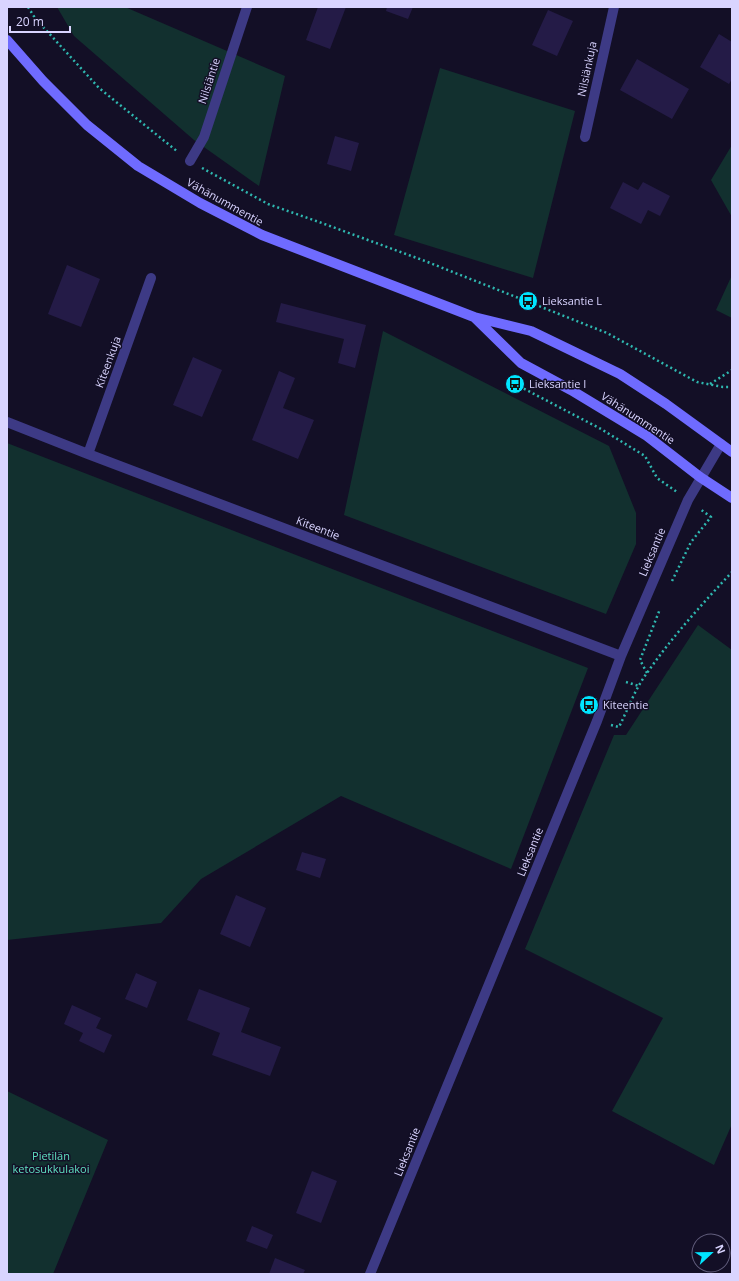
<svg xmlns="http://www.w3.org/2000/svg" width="739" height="1281" viewBox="0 0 739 1281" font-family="'Open Sans',sans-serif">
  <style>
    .green { fill: #12302f }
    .building { fill: #241b47 }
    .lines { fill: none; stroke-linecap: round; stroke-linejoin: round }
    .path { stroke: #2fb8b0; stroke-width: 2.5; stroke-dasharray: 2 3; stroke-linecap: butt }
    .minor { stroke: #3d3a85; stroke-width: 10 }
    .secondary { stroke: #6f6bff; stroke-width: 10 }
    .labels { text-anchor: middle; stroke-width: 3; stroke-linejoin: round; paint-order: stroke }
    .street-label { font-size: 11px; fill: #d9d4ff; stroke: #130f26 }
    .poi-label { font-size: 11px; fill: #d9d4ff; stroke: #130f26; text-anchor: start }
    .park-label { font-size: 11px; fill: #5fe0c0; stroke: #130f26 }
  </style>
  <rect width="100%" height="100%" fill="#130f26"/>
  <path class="green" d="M 57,7 L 125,7 L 285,76 L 259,186 L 194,140 L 74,36 Z
    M 440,68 L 575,111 L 533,278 L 394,235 Z
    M 732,145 L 732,217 L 711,180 Z
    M 732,275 L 732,318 L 716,310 Z
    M 383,331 L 609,446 L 636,513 L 636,544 L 606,614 L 344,515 Z
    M 7,443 L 588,668 L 511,869 L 341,796 L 201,879 L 161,923 L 7,940 Z
    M 698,625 L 732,650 L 732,1124 L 714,1165 L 612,1111 L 663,1018 L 525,949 L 614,735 L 626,735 Z
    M 7,1091 L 108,1140 L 53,1274 L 7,1274 Z"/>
  <path class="building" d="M 318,7 L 346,7 L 330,49 L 306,40 Z
    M 387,7 L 413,7 L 408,19 L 386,11 Z
    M 548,10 L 573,21 L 557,56 L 532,45 Z
    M 719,34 L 732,42 L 732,79 L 729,84 L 700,67 Z
    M 637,59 L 689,89 L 672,119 L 620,90 Z
    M 335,136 L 359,143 L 351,171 L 327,164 Z
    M 623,182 L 638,190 L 643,182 L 670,196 L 660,216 L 648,210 L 641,224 L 610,208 Z
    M 67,265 L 100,279 L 81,327 L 48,314 Z
    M 281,303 L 366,325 L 355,368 L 338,363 L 344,339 L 276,322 Z
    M 193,357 L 222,370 L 202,417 L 173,405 Z
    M 279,371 L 295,378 L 283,408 L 314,420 L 298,459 L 252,440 Z
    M 302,852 L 326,859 L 320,878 L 296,870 Z
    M 236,895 L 266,908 L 250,947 L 220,934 Z
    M 136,973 L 157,982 L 147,1008 L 125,999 Z
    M 199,989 L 250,1008 L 241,1032 L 281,1047 L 270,1076 L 212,1055 L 220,1033 L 187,1020 Z
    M 72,1005 L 101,1018 L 96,1028 L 112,1035 L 104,1053 L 79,1041 L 83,1033 L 64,1024 Z
    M 312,1171 L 337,1181 L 321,1223 L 296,1213 Z
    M 252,1226 L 273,1235 L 267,1249 L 246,1241 Z
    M 275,1258 L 305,1270 L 303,1274 L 269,1274 Z"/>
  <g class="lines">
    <path class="path" d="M 28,7 L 35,18 L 99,88 L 178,152
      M 202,168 L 268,204 L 319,222 L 425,261 L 607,333 L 697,382 L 723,387 L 732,387
      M 515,384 L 601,429 L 645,456 L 657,478 L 677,492
      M 710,384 L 732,370
      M 672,581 L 691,542 L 711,517 L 700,509
      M 647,673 L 640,660 L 660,609
      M 626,682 L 639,686
      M 611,725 L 619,727 C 628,709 635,689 647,673 C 672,637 702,604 732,572"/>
    <path class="minor" d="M 585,137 L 614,7
      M 190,161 L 204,137 L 247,7
      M 7,422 L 88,454 L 621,656
      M 88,454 L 151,278
      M 370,1274 L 597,721 L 621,656 L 688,500 L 721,444"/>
    <path class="secondary" d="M 7,40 L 43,81 L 87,125 L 138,166 L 200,203 L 262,235 L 474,317 L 531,331 L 620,374 L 666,404 L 732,452
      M 474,317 L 521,363 L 571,390 L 647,436 L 700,477 L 732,498"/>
  </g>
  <defs>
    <symbol id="bus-disc" viewBox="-11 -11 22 22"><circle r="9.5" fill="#00e5ff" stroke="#130f26"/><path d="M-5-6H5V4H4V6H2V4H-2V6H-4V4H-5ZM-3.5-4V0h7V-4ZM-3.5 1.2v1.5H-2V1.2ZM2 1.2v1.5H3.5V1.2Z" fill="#111"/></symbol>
  </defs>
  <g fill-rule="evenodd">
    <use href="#bus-disc" x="517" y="290" width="22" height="22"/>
    <use href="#bus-disc" x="504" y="373" width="22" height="22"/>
    <use href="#bus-disc" x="578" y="694" width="22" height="22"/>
  </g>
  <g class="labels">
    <g class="street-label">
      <text transform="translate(587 69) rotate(-78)" y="4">Nilsiänkuja</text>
      <text transform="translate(209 81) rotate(-72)" y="4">Nilsiäntie</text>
      <text transform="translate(225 202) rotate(29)" y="4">Vähänummentie</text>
      <text transform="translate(108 362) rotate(-70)" y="4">Kiteenkuja</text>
      <text transform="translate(638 418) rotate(33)" y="4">Vähänummentie</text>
      <text transform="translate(318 528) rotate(21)" y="4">Kiteentie</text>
      <text transform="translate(652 552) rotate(-67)" y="4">Lieksantie</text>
      <text transform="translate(530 852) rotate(-68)" y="4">Lieksantie</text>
      <text transform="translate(407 1152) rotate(-68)" y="4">Lieksantie</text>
    </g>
    <g class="poi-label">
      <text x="542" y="305">Lieksantie L</text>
      <text x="529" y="388">Lieksantie I</text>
      <text x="603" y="709">Kiteentie</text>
    </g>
    <g class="park-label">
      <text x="51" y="1160">Pietilän<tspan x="51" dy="13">ketosukkulakoi</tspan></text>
    </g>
  </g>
  <rect width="739" height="1281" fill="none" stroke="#d9d4ff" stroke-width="16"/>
  <g transform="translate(711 1253) rotate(68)"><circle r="19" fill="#130f26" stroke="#625e7d"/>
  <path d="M0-3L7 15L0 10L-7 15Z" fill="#00e5ff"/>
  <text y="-6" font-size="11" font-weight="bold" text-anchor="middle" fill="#d9d4ff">N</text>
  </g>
  <path d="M10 26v6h60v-6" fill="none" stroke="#d9d4ff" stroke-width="2"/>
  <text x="16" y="26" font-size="12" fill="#d9d4ff" stroke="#130f26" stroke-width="3" paint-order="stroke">20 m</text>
</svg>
